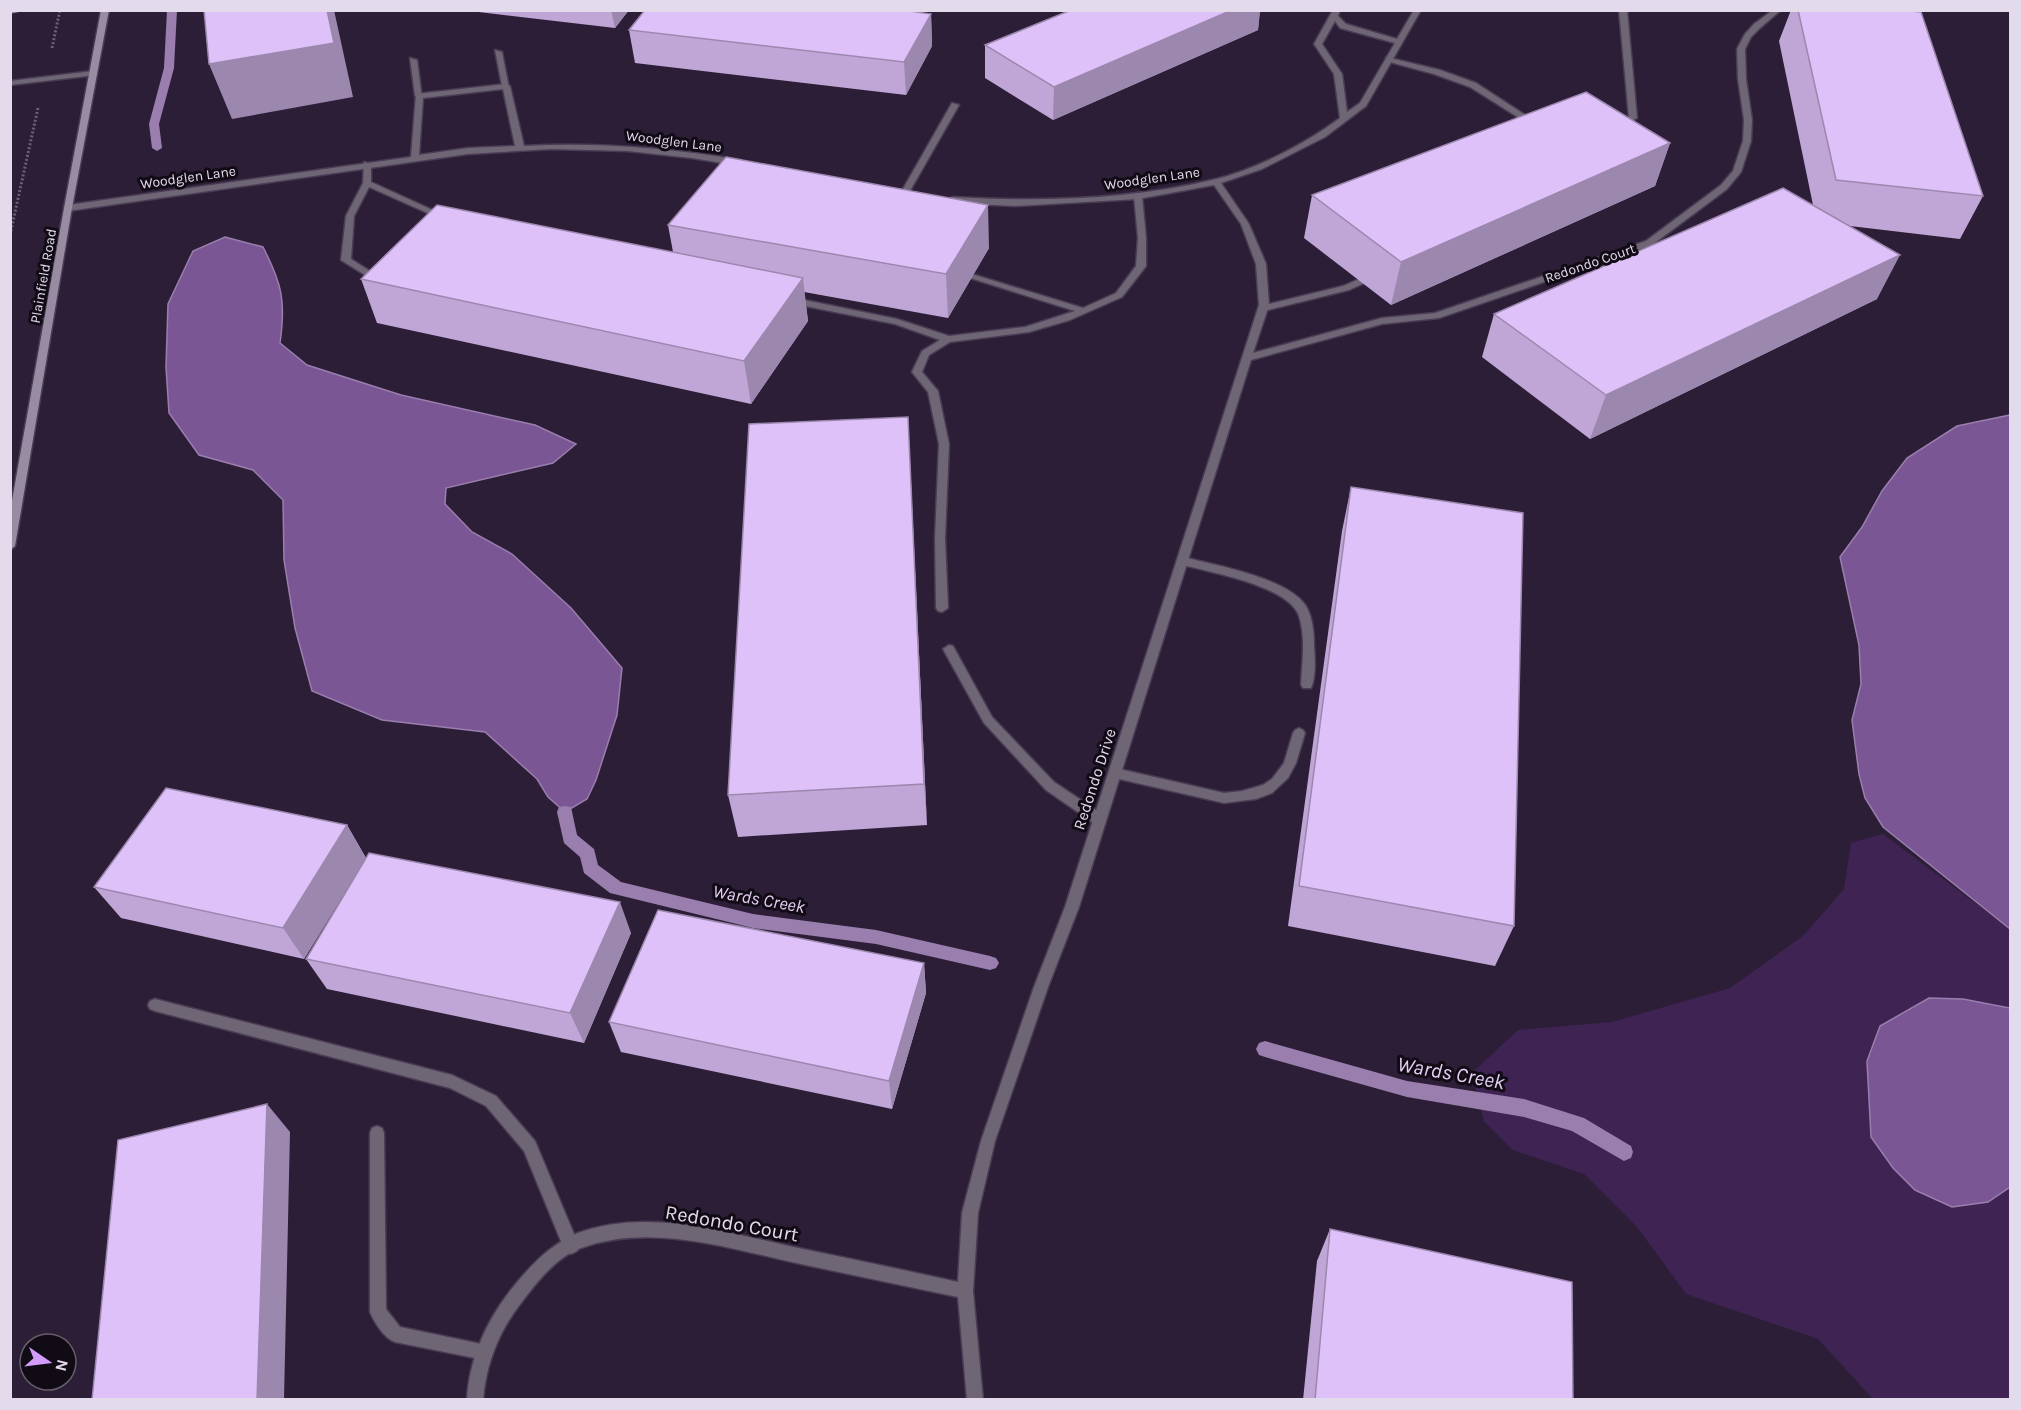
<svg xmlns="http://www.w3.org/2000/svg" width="2021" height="1410" viewBox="0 0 2021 1410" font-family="Karla,sans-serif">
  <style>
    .green { fill: #3f2352 }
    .water { fill: #7a5694; stroke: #9a7eae; stroke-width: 1.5 }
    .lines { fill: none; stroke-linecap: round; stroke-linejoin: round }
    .stream { fill: #9a7eae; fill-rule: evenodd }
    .lane-casing { stroke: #493c54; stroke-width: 3 }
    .street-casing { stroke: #493c54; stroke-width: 3 }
    .secondary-casing { stroke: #493c54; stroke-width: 3 }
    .path { stroke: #6c6076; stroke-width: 3; stroke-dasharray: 2 2; stroke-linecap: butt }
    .lane { fill: #6e6674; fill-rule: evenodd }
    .street { fill: #6e6674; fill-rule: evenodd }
    .secondary { fill: #978ca1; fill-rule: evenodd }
    .wall { fill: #c0a6d6 }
    .shaded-wall { fill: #9c87ae }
    .building { fill: #dfc1f9; stroke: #9c87ae; stroke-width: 1.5 }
    .labels { text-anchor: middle; stroke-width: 6; stroke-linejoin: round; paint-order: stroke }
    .far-street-label { font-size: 14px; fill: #e3daeb; stroke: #110b16 }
    .street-label { font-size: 16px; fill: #e3daeb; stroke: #110b16 }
    .water-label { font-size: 18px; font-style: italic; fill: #e2cef2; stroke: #110b16 }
    .near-street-label { font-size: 20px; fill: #e3daeb; stroke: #110b16 }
    .near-water-label { font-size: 21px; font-style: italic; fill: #e2cef2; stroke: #110b16 }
  </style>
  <rect width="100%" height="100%" fill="#2c1e37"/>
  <path class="green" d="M 1883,834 L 2010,929 L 2010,1399 L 1873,1399 L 1818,1339 L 1686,1294 L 1637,1227 L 1584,1174 L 1513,1150 L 1484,1121 L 1472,1073 L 1518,1030 L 1612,1022 L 1730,988 L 1803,936 L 1844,889 L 1851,843 Z"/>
  <path class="water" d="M 225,237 L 263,247 C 282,284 286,301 280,343 L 307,365 L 401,395 L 535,425 L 576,444 L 553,463 L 446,488 L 445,504 L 472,532 L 512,554 L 571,608 L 622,668 L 617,715 L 596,780 L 587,799 L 565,812 L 548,797 L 537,779 L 485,732 L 382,720 L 312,691 L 295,628 L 284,560 L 283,500 L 253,470 L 199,455 L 169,413 L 166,367 L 168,304 L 193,251 Z
    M 2010,415 L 2010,929 L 1883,827 L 1865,798 L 1859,774 L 1852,720 L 1861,684 L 1859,645 L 1840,557 L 1862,527 L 1882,491 L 1907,458 L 1957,426 Z
    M 1929,998 L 1963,999 L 2010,1008 L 2010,1187 L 1988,1202 L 1952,1207 L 1915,1190 L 1893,1168 L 1871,1137 L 1867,1061 L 1880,1026 Z"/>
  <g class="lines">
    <path class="stream" d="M 10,10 L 23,10 L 24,11 L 10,14 Z
      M 167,10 L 177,10 L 174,68 L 159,124 L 162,148 L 157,151 L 152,148 L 149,124 L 164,68 Z
      M 565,806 L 571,807 L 577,835 L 594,849 L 598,865 L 621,882 L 753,914 L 876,930 L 990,956 L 996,958 L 999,963 L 996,968 L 990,970 L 876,944 L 753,928 L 610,893 L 584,873 L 580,857 L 564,843 L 557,812 L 559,807 Z
      M 1265,1041 L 1407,1081 L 1524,1099 L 1584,1118 L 1631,1146 L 1633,1152 L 1631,1158 L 1624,1161 L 1572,1131 L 1524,1117 L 1407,1097 L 1265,1057 L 1259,1055 L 1256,1049 L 1259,1043 Z"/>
    <defs>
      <path id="lane" d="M 1619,10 L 1627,10 L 1637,118 L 1633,120 L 1629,118 Z
        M 495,50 L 502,52 L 509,88 L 502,86 Z
        M 1386,57 L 1440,70 L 1476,83 L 1539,124 L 1532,126 L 1470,87 L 1434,74 L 1386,61 Z
        M 410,58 L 417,60 L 422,98 L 415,96 Z
        M 364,162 L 371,164 L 371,182 L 448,217 L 441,219 L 369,187 L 354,216 L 351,259 L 376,275 L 378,277 L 373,280 L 341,260 L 346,216 L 363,183 Z
        M 1138,193 L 1142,196 L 1146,238 L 1146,266 L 1122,297 L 1070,320 L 1029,332 L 950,342 L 929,355 L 922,372 L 938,391 L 949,444 L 945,538 L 948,608 L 942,612 L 938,611 L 936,608 L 935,538 L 939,444 L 928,392 L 912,372 L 922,351 L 940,340 L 895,324 L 790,303 L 785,300 L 790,297 L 897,319 L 949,336 L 1025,327 L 1075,311 L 967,277 L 969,275 L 975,275 L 1083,308 L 1116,293 L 1136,266 L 1138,238 L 1134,196 Z
        M 1375,272 L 1380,275 L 1378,277 L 1349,290 L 1264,311 L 1259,308 L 1261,306 L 1343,286 Z
        M 1183,557 C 1215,565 1288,578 1306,606 C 1313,618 1314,634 1314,647 C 1315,659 1316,677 1311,688 L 1303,688 L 1301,685 C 1302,663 1306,638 1299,616 C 1288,585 1208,572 1179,564 L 1177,561 Z
        M 949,645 L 953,646 L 992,717 L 1054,782 L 1105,816 L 1106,820 L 1105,824 L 1100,825 L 1095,824 L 1046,790 L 984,723 L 943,649 Z
        M 1299,728 L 1303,730 L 1305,733 L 1296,763 L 1288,778 L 1272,793 L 1256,799 L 1224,803 L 1115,778 L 1111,776 L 1109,773 L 1111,770 L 1115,768 L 1224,793 L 1242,791 L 1263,785 L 1272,779 L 1284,763 L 1293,733 L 1295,730 Z
        M 155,999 L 452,1075 L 496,1096 L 535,1141 L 579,1246 L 577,1251 L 571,1254 L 565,1251 L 524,1151 L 486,1106 L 450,1088 L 155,1011 L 150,1009 L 148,1005 L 150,1001 Z
        M 377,1126 L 382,1128 L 384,1133 L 386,1309 L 400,1327 L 491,1346 L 493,1352 L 491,1358 L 485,1360 L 395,1342 C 384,1338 374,1322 370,1312 L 370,1133 L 372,1128 Z"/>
      <path id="street" d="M 1333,10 L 1340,10 L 1338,16 L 1346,24 L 1397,39 L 1414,10 L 1421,10 L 1366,106 L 1325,137 L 1262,169 L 1221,183 L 1249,224 L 1266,264 L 1269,305 L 1253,353 L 1382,318 L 1435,313 L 1646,241 L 1721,185 L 1733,171 L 1743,141 L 1744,120 L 1738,79 L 1737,49 L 1745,34 L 1754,24 L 1773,10 L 1781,10 L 1760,28 L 1751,37 L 1745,49 L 1746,79 L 1752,120 L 1751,141 L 1741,172 L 1727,189 L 1652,245 L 1439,318 L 1382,324 L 1251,360 L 1079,907 L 1048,987 L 995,1141 L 978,1213 L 973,1291 L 983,1400 L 967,1400 L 958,1297 C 905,1286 853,1275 801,1264 C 731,1249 651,1222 581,1248 C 556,1257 536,1283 521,1303 C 499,1331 486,1364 483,1400 L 467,1400 C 469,1360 486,1322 510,1291 C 529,1267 549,1245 578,1233 C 648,1207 728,1233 798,1248 C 851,1259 904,1270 958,1282 L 962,1213 L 981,1141 L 1034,987 L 1065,907 L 1259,305 L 1256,264 L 1241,224 L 1214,185 L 1138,199 L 1015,206 L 952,203 L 948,200 L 952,197 C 1039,202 1128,200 1212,180 C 1255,170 1305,144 1340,118 L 1334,74 L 1314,44 ZM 1335,21 L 1340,28 L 1395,43 L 1360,103 L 1347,112 L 1342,74 L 1322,44 Z
        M 93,71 L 97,73 L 96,75 L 10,85 L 10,81 Z
        M 506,84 L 510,86 L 524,146 C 597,142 668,148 740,160 L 744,163 L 740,166 L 692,158 L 628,151 L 551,149 L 468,154 L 68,211 L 64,208 L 68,205 L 411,157 L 416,94 ZM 503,89 L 515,146 L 468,148 L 419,155 L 423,98 Z
        M 952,103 L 959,105 L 907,196 L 900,198 L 899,196 Z"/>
      <path id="secondary" d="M 101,10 L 109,10 L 72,208 L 15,546 L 10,550 L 10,512 L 64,208 Z"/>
    </defs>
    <use href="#lane" class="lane-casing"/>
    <use href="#street" class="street-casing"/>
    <use href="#secondary" class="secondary-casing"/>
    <path class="path" d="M 52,48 L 60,10
      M 10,235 L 38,108"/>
    <use href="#lane" class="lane"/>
    <use href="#street" class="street"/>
    <use href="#secondary" class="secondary"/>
  </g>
  <path class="wall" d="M 462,10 L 629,10 L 615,28 Z
    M 1071,10 L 1260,10 L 1258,30 L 1053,120 L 985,78 L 985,45 Z
    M 1791,10 L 1901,10 L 1983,196 L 1960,239 L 1850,226 L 1877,299 L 1590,439 L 1482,357 L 1494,314 L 1813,205 L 1779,41 Z
    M 931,14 L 932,46 L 906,95 L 635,63 L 629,30 Z
    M 1670,143 L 1655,186 L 1391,305 L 1304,238 L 1312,195 Z
    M 668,225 L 989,248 L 948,318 L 804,292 L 808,321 L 751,404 L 377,323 L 361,279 L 673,252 Z
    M 908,417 L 910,461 L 927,825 L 738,837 L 728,795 Z
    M 1351,487 L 1514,926 L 1495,966 L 1288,926 L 1342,531 Z
    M 347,825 L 366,858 L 304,959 L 121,918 L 94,887 Z
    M 631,933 L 584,1043 L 327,989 L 306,959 Z
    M 924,963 L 926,993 L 892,1109 L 621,1052 L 609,1022 Z
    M 1330,1229 L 1573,1400 L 1303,1400 L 1317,1261 Z"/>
  <path class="shaded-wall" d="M 327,10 L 334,10 L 353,97 L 232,119 L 209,64 Z
    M 611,10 L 629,10 L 615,28 Z
    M 1232,10 L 1260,10 L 1258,30 L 1053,120 L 1054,87 Z
    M 931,14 L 932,46 L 906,95 L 904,62 Z
    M 1670,143 L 1655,186 L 1391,305 L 1401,262 Z
    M 988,205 L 989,248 L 948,318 L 946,274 Z
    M 1900,255 L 1877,299 L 1590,439 L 1606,395 Z
    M 803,278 L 808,321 L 751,404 L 744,361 Z
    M 908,417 L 910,461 L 927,825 L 924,784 Z
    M 347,825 L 366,858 L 304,959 L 283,928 Z
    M 620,902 L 631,933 L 584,1043 L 570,1013 Z
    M 924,963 L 926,993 L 892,1109 L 889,1081 Z
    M 267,1104 L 290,1132 L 284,1400 L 257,1400 Z"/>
  <path class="building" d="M 204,10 L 327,10 L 334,43 L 209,64 Z
    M 645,10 L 903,10 L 931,14 L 904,62 L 629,30 Z
    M 1071,10 L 1232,10 L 1054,87 L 985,45 Z
    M 1798,10 L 1901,10 L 1921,12 L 1983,196 L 1836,180 Z
    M 1586,92 L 1670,143 L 1401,262 L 1312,195 Z
    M 726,157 L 988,205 L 946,274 L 668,225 Z
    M 1783,188 L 1900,255 L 1606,395 L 1494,314 Z
    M 437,205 L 803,278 L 744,361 L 361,279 Z
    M 908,417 L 924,784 L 728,795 L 749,424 Z
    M 1351,487 L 1523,513 L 1514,926 L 1299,886 Z
    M 166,788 L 347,825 L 283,928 L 94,887 Z
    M 369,853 L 620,902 L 570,1013 L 306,959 Z
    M 658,910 L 924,963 L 889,1081 L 609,1022 Z
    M 267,1104 L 257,1400 L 92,1400 L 118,1140 Z
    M 1330,1229 L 1572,1282 L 1573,1400 L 1315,1400 Z"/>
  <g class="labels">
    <g class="far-street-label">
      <text transform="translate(674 141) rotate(7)" y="5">Woodglen Lane</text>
      <text transform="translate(188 177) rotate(-8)" y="5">Woodglen Lane</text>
      <text transform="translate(1152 178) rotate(-8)" y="5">Woodglen Lane</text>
      <text transform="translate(1590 263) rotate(-19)" y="5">Redondo Court</text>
      <text transform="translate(43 276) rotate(-80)" y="5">Plainfield Road</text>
    </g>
    <g class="street-label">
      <text transform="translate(1094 779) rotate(-72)" y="6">Redondo Drive</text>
    </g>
    <g class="water-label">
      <text transform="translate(759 899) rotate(10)" y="6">Wards Creek</text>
    </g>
    <g class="near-street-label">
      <text transform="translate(732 1223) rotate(10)" y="7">Redondo Court</text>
    </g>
    <g class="near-water-label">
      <text transform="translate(1451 1073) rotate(10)" y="7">Wards Creek</text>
    </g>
  </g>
  <rect width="2021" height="1410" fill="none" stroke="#e3daeb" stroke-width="24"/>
  <g transform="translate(48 1362) rotate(104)"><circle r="28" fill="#110b16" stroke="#655e6b" stroke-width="1.5"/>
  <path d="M0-4.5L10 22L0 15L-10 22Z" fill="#d39cfc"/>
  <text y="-9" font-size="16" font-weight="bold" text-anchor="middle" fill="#e3daeb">N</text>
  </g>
</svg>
